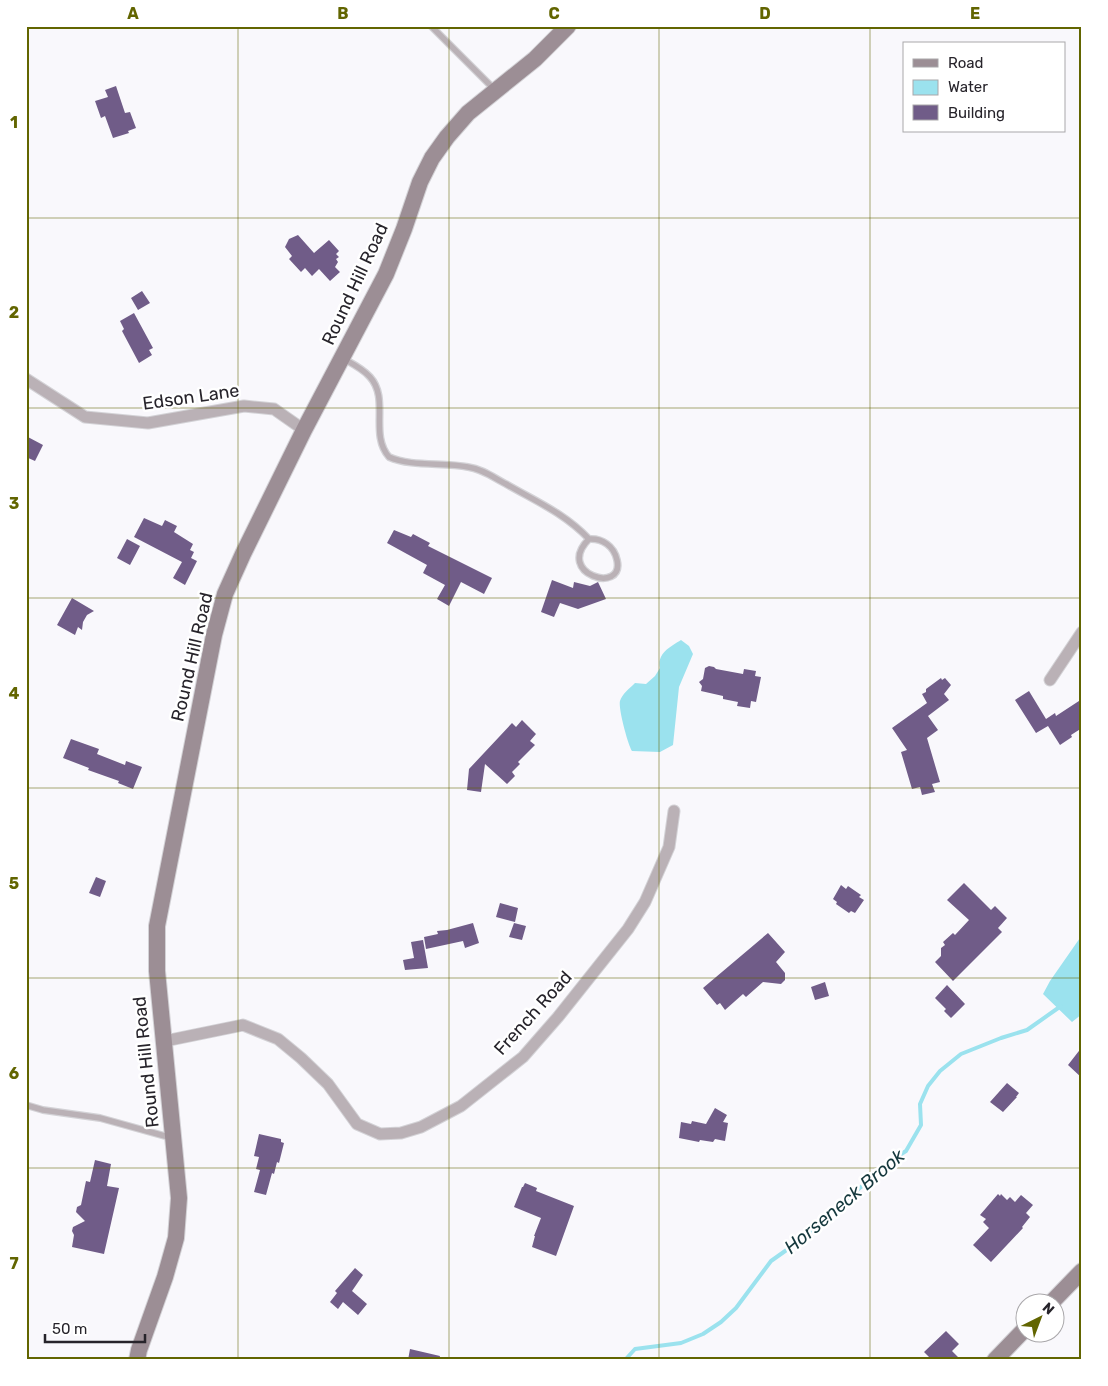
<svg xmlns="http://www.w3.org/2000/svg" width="1108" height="1386" viewBox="0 0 1108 1386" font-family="Rubik,sans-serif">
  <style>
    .water { fill: #9be2ee }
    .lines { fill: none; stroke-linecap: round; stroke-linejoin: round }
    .stream { stroke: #9be2ee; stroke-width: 4 }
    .building { fill: #705c88 }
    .lane-casing { stroke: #d3d2d6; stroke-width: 8 }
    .street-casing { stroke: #d3d2d6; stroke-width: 13 }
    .secondary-casing { stroke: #d3d2d6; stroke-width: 18 }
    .lane { stroke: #bab1b6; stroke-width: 5.5 }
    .street { stroke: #bab1b6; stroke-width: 11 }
    .secondary { stroke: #9c8e95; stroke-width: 16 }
    .grid { fill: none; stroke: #626500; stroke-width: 1; stroke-opacity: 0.55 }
    .labels { text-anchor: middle; stroke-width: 5; stroke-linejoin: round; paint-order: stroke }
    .street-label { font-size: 18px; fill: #27242b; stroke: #fff }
    .water-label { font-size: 19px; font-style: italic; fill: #15383d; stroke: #fff }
    .neatline { fill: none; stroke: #626500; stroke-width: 2 }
    .grid-label { font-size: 16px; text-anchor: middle; font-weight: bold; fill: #626500 }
  </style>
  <rect width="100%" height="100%" fill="#f9f8fc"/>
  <path class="water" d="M 681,640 L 689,646 L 693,654 L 679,687 L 673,745 L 660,752 L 632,751 C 628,745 618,708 620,701 C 622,694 630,688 635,683 L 646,684 L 655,676 L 660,668 C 657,653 670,647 681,640 Z
    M 1082,935 L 1082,1014 L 1072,1022 L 1043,994 L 1050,981 Z"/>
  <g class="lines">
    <path class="stream" d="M 625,1360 L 635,1349 L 681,1343 L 703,1334 L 721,1322 L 736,1308 L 771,1261 L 812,1232 L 837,1210 L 850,1196 L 872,1178 L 890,1161 L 906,1151 L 921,1125 L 920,1104 L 928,1086 L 940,1071 L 961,1054 L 1001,1038 L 1027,1030 L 1061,1006"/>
  </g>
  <path class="building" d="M 116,86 L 125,113 L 130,112 L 136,128 L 128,131 L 129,133 L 113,138 L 105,116 L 101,118 L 95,101 L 108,97 L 105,90 Z
    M 298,235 L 314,253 L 329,240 L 339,251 L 336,254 L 339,257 L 336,259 L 338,262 L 335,267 L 340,272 L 330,281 L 319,269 L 312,276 L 305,268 L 301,272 L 289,259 L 292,256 L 285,247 L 289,239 Z
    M 142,291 L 150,303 L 138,310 L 131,298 Z
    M 134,313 L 153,348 L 149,350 L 152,355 L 139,363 L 122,331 L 124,329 L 120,321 Z
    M 26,436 L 43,445 L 35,461 L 26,457 Z
    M 144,518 L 162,526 L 165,520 L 177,526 L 174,532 L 193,544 L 190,550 L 194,552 L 191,558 L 197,561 L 185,585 L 173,578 L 182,562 L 134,537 Z
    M 394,530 L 411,537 L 413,534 L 430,543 L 428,546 L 492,578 L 484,594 L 461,582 L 449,606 L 437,599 L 445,585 L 423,573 L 427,565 L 387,543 Z
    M 127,539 L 140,546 L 130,565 L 117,558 Z
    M 552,580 L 573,588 L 574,582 L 590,586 L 598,582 L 606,599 L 578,609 L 560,603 L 554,617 L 541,612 Z
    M 72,598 L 94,611 L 87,615 L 83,622 L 82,630 L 78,627 L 75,635 L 57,625 Z
    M 709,666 L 714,667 L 716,669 L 743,674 L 744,669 L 756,671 L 755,676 L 761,677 L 756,702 L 751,701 L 750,708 L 737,706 L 738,702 L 723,699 L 723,696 L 701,691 L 702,686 L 699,682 L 703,679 L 705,668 Z
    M 941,678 L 942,680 L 945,678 L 951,685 L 944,694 L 949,700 L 928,716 L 938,730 L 927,738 L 940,782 L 932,784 L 935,792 L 922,795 L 920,787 L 912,789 L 901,752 L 907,750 L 892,728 L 927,703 L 922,694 L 926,692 L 926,689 Z
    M 1029,691 L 1046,719 L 1055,713 L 1056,716 L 1082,699 L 1082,728 L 1071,735 L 1072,737 L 1060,745 L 1048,726 L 1036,733 L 1015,700 Z
    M 522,720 L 536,734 L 530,741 L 535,745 L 518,762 L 520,764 L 512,772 L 515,776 L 507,784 L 485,764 L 481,792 L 467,790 L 469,769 L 512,723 L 516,727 Z
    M 71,739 L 99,749 L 97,754 L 125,765 L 126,761 L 142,767 L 133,789 L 118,783 L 119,781 L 88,770 L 89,768 L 63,758 Z
    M 96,877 L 106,881 L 100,897 L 89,893 Z
    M 964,883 L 991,910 L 995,906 L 1007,918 L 998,928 L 1002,932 L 953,981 L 935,962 L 941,956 L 941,948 L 945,945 L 943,942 L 953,933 L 955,935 L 969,920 L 947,900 Z
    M 841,885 L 846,889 L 848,886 L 861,895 L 859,897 L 864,900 L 855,913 L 851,911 L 849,913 L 836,904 L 837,902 L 833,899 Z
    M 500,903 L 518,908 L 515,922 L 496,917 Z
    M 473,923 L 479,943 L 465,948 L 463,941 L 426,949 L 424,937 L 438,934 L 437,931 L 447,930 Z
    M 514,923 L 526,926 L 522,940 L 509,937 Z
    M 768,933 L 785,952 L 776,962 L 785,973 L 785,980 L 781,984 L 763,982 L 746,997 L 743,994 L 725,1010 L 720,1003 L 717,1005 L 703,988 Z
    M 423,940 L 428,968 L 405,970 L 403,960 L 414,958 L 411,942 Z
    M 825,982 L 829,996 L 815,1000 L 811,987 Z
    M 947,985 L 965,1004 L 951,1018 L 944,1011 L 946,1009 L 935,998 Z
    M 1082,1047 L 1082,1078 L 1068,1065 Z
    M 1007,1083 L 1019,1093 L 1016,1097 L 1017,1097 L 1003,1112 L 990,1102 Z
    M 715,1108 L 727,1115 L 723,1122 L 728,1123 L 725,1141 L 715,1139 L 713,1142 L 700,1140 L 699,1142 L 679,1138 L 681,1122 L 691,1124 L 692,1121 L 706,1124 Z
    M 259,1134 L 281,1139 L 281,1142 L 284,1143 L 279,1163 L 277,1162 L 274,1174 L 272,1173 L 266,1195 L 254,1192 L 260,1170 L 256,1169 L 259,1157 L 254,1156 Z
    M 95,1160 L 111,1164 L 107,1186 L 119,1188 L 104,1254 L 72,1247 L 74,1235 L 72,1231 L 73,1227 L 85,1221 L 76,1212 L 77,1207 L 81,1205 L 86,1181 L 90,1182 Z
    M 525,1183 L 537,1188 L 536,1191 L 574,1206 L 556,1256 L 532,1247 L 535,1236 L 534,1236 L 541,1218 L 514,1207 L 522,1187 L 523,1187 Z
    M 998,1194 L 1000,1196 L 1001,1194 L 1007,1200 L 1010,1197 L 1015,1202 L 1021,1195 L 1033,1205 L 1026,1213 L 1030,1217 L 1022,1227 L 1023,1228 L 991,1262 L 973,1245 L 989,1228 L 983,1222 L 986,1219 L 980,1215 Z
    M 355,1268 L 363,1275 L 352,1291 L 367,1304 L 358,1315 L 343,1302 L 338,1309 L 330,1302 L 337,1293 L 335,1291 Z
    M 946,1331 L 959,1344 L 952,1351 L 961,1360 L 932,1360 L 924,1352 Z
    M 410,1349 L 440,1356 L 439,1360 L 408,1360 Z"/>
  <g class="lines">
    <defs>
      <path id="lane" d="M 431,26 L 494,89
        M 344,359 C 353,364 363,369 370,377 C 390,399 369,434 389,457 C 411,467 444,462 468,467 C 483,469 494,478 506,484 C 537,502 564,513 589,539 C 602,538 614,546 617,560 C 625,595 554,574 589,539
        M 26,1105 L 43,1110 L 100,1118 L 172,1138"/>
      <path id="street" d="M 26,379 L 85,417 L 148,423 L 244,406 L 274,409 L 304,430
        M 1050,680 L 1082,632
        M 165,1041 L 243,1025 L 278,1039 L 301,1058 L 328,1084 L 357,1124 L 380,1134 L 401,1133 L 421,1127 L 461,1106 L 523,1057 L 558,1017 L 628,929 L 645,902 L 669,847 L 674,811"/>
      <path id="secondary" d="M 1050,1304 L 1082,1271
        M 137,1360 L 139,1350 L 165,1277 L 176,1238 L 179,1198 L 157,971 L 157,926 L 214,635 L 225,594 L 243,554 L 304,430 L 386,274 L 404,229 L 420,182 L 432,158 L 447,137 L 468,113 L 535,59 L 568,26
        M 995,1360 L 1026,1328"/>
    </defs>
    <use href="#lane" class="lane-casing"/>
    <use href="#street" class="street-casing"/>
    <use href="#secondary" class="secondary-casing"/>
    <use href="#lane" class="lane"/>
    <use href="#street" class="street"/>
    <use href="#secondary" class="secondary"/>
  </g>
  <path class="grid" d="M 238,26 L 238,1360M 449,26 L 449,1360M 659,26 L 659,1360M 870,26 L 870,1360M 26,218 L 1082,218M 26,408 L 1082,408M 26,598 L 1082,598M 26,788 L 1082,788M 26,978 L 1082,978M 26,1168 L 1082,1168"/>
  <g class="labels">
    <g class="street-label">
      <text transform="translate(355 284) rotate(-65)" y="6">Round Hill Road</text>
      <text transform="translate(191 397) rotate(-8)" y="6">Edson Lane</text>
      <text transform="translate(192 657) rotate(-77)" y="6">Round Hill Road</text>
      <text transform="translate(533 1013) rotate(-48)" y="6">French Road</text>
      <text transform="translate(146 1062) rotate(-96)" y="6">Round Hill Road</text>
    </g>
    <g class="water-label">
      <text transform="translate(844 1201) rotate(-40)" y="7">Horseneck Brook</text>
    </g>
  </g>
  <rect width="1108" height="1386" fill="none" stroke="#ffffff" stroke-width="55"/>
  <rect x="903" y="42" width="162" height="90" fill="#ffffff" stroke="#a9a7aa"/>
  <rect x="913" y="59" width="25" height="8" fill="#9c8e95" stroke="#a9a7aa"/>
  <text x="948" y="68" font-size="15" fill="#27242b">Road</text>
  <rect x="913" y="80" width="25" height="15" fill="#9be2ee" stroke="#a9a7aa"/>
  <text x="948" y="92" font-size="15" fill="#27242b">Water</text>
  <rect x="913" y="105" width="25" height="15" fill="#705c88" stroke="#a9a7aa"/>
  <text x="948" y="118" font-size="15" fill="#27242b">Building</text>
  <g transform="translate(1040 1318) rotate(42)"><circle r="24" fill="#ffffff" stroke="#a9a7aa"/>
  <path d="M0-4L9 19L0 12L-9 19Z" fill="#626500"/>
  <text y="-8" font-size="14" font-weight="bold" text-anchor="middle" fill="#27242b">N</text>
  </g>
  <path d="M45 1334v8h100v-8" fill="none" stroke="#27242b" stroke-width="2.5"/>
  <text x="52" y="1334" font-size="15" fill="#27242b" stroke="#ffffff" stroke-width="4" paint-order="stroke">50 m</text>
  <rect x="28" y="28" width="1052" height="1330" class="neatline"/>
  <g class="grid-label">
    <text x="133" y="19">A</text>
    <text x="343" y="19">B</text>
    <text x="554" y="19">C</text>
    <text x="765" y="19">D</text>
    <text x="975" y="19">E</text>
    <text x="14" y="128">1</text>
    <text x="14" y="318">2</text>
    <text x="14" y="509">3</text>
    <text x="14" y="699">4</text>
    <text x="14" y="889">5</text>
    <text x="14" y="1079">6</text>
    <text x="14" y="1269">7</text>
  </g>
</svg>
